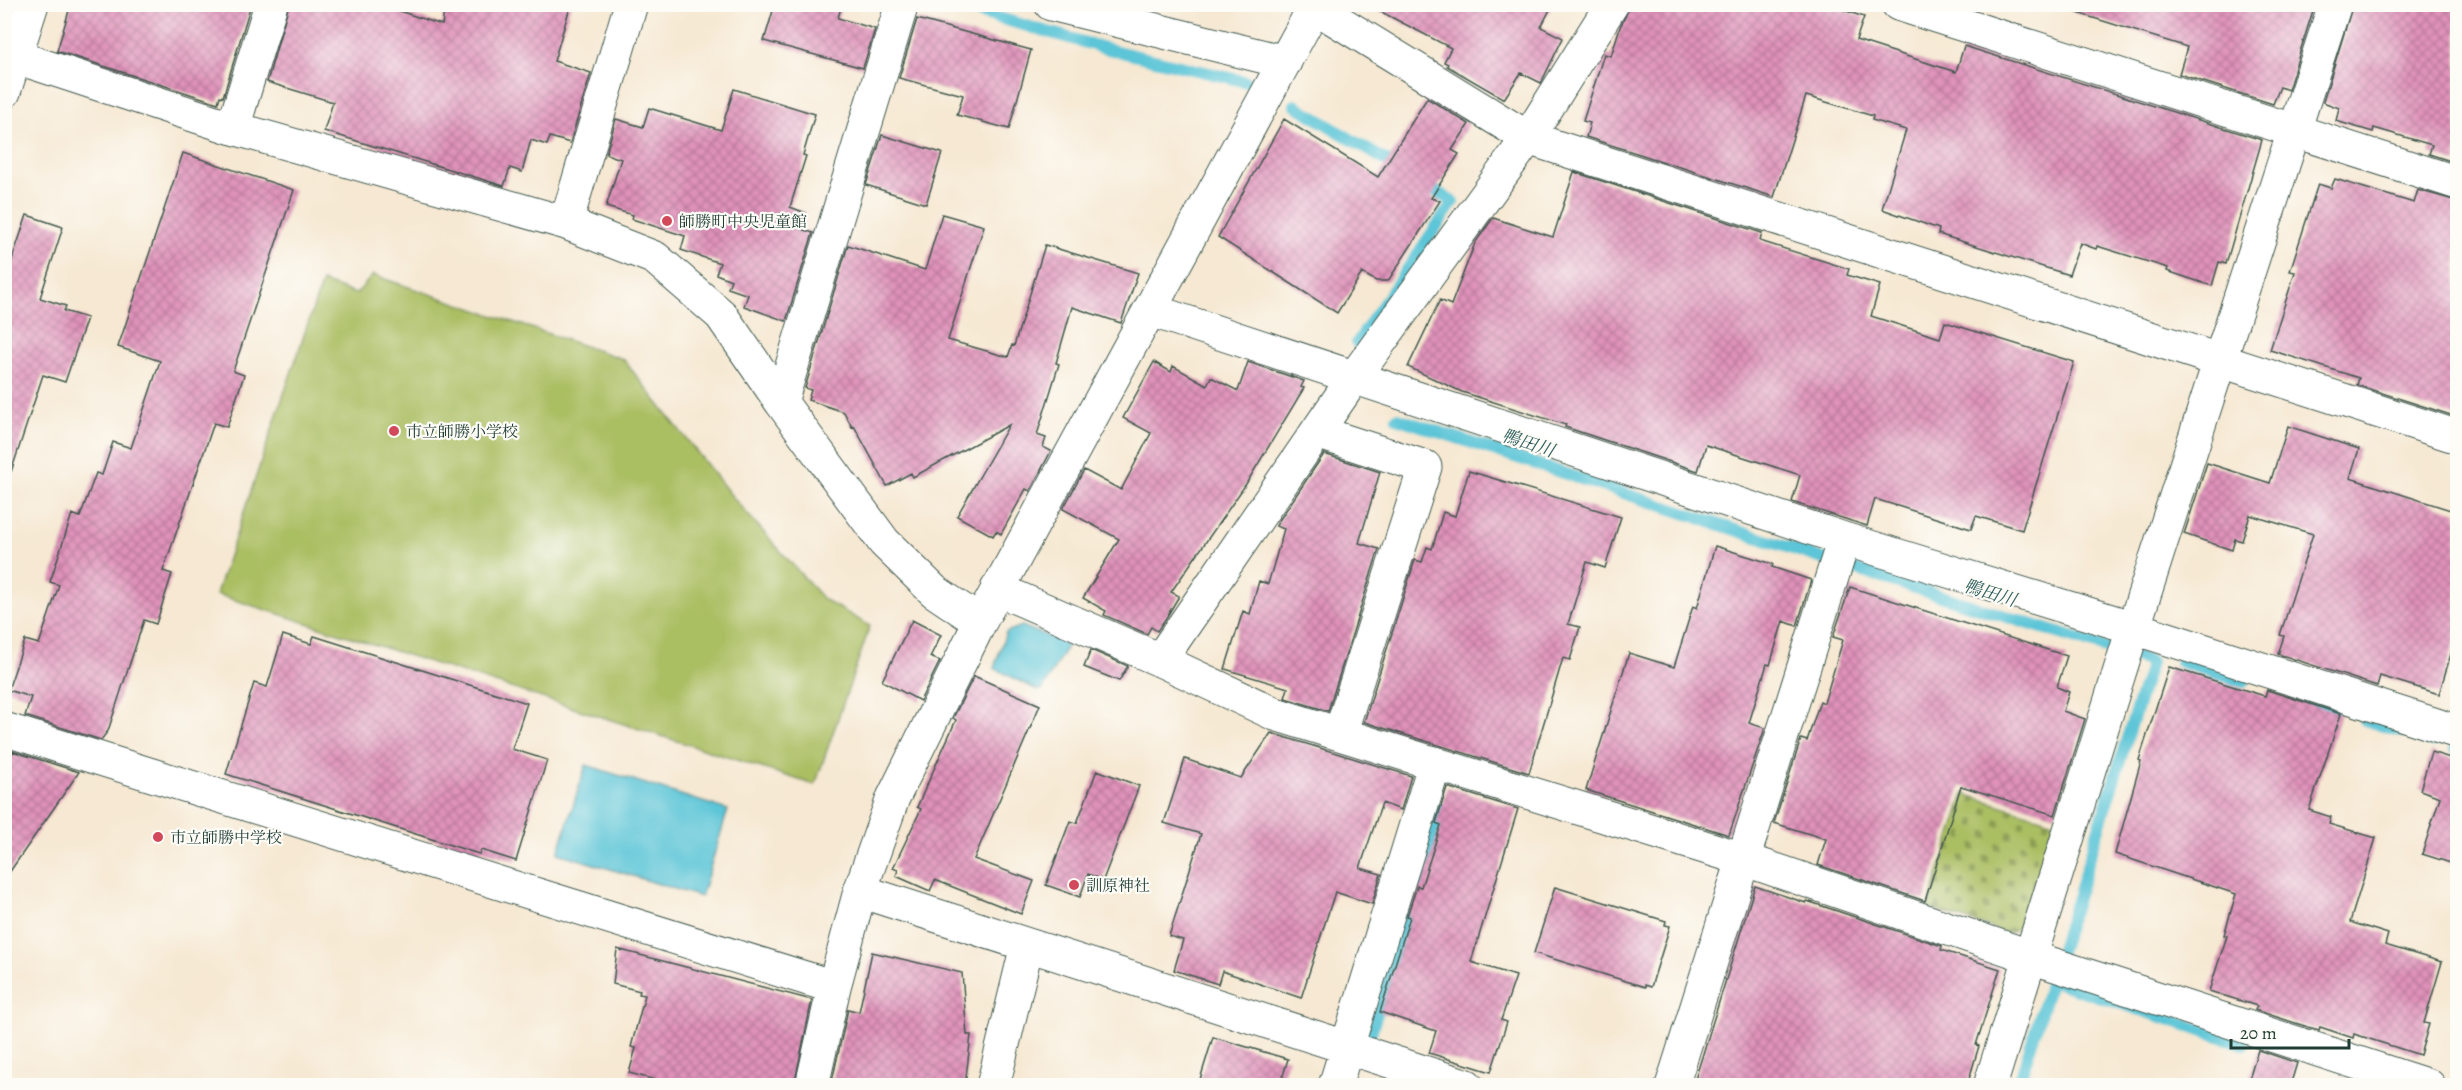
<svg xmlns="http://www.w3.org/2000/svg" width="2462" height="1090" viewBox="0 0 2462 1090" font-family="Alegreya,'Noto Serif JP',serif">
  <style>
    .cemetery { fill: url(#cemetery-stones); stroke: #647e4b; stroke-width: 1.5 }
    .pitch { fill: #aabe62; stroke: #647e4b; stroke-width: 1.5 }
    .water { fill: #5bc5d7; stroke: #3d8186; stroke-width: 1.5 }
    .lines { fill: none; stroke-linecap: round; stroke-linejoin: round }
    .stream { stroke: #5bc5d7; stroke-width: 12 }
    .building { fill: url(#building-cross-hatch) }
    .minor-casing { stroke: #3f574c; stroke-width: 35 }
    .minor { stroke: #fff; stroke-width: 33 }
    .poi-dot { fill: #d1495b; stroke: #fdfcf7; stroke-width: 2 }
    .labels { text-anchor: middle; stroke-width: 4.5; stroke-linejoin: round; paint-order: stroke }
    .poi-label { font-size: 16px; fill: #1f3d34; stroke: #fdfcf7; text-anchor: start }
    .water-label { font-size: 18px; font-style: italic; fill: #2e5f5d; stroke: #fdfcf7 }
  </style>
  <defs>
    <pattern id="cemetery-stones" width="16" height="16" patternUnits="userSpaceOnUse" patternTransform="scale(1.5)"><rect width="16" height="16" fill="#aabe62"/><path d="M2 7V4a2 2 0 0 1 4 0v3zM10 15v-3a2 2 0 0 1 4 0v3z" fill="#8a9c52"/></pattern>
    <pattern id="building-cross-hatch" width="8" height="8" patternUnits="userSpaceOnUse" patternTransform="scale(1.5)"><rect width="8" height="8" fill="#e092ba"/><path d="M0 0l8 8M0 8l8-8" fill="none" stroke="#b57898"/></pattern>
  </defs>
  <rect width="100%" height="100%" fill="#fdfcf7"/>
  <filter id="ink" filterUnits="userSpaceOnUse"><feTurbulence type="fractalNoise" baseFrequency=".0167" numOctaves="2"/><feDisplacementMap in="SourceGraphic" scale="12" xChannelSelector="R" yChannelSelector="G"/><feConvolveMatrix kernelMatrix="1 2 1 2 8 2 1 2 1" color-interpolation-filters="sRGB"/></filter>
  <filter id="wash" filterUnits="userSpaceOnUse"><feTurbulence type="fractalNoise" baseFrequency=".008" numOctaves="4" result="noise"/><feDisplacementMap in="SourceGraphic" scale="24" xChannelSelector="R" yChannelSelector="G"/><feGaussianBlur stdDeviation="1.35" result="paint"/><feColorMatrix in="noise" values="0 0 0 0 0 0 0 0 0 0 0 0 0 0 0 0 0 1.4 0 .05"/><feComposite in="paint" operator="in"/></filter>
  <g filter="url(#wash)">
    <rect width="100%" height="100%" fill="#f6e8d2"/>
    <path class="cemetery" d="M 1964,794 L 2054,822 L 2021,927 L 2008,933 L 1928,908 Z"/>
    <path class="pitch" d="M 373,275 L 623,359 L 735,500 L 823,599 L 870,626 L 815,785 L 216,594 L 322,282 L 356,294 Z"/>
    <path class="water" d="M 1022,626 L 1065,643 L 1067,646 L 1042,690 L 1037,690 L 994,668 L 1006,632 Z
      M 586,765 L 728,810 L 701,897 L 558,853 Z"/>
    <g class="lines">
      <path class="stream" d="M 950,4 L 1104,48 L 1247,82
        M 1295,105 L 1401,170
        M 1357,343 L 1453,202 L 1421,182
        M 1397,418 L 1829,561 L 2151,662 L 2018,1086
        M 2181,662 L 2244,682
        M 2294,697 L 2305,702
        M 2314,704 L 2334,710
        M 2365,720 L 2402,732
        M 2424,739 L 2433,742
        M 2456,749 L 2458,750
        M 2052,981 L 2244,1044
        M 1370,1036 L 1441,809"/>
    </g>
    <g id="blocks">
      <path class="building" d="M 71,4 L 251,4 L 223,97 L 220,96 L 218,103 L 57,51 Z
        M 289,4 L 378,4 L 442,25 L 445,4 L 571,4 L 554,61 L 591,73 L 570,143 L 550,137 L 547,145 L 531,140 L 522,172 L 510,168 L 504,186 L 324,131 L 333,102 L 267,82 Z
        M 775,4 L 842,4 L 838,18 L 875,29 L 863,68 L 764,41 Z
        M 1366,4 L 1553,4 L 1541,27 L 1563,38 L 1541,83 L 1521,73 L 1504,99 L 1447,66 L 1448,64 L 1444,62 L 1451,48 Z
        M 1631,4 L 1826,4 L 1864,17 L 1856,40 L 1956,72 L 1964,46 L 2262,140 L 2226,264 L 2219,262 L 2212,286 L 2167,271 L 2168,268 L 2097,246 L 2096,249 L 2080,243 L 2069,275 L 1938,234 L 1939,229 L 1882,209 L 1906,130 L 1872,120 L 1873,116 L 1806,96 L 1774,197 L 1586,137 L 1590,123 L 1583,121 L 1604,54 L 1611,56 L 1620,27 Z
        M 2075,4 L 2315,4 L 2288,90 L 2280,87 L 2273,104 L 2179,74 L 2187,47 L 2074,12 Z
        M 2353,4 L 2457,4 L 2457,163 L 2429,154 L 2432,145 L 2374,128 L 2373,132 L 2336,121 L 2339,108 L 2323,102 Z
        M 917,19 L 1031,50 L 1009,129 L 957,115 L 963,95 L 899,78 Z
        M 734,89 L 815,114 L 803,155 L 806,156 L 790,207 L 806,213 L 801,229 L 813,233 L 786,321 L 744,306 L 748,295 L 728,288 L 731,280 L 716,274 L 720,263 L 681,250 L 685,236 L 632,219 L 633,215 L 606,207 L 621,159 L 606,154 L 616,119 L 643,127 L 649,108 L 721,130 Z
        M 1427,98 L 1469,124 L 1452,150 L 1459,154 L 1431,198 L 1440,201 L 1388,281 L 1376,281 L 1362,273 L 1337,313 L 1218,237 L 1284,119 L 1378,177 Z
        M 882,135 L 942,153 L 926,204 L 866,185 Z
        M 183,153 L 294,190 L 233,371 L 244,375 L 227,427 L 214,423 L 163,571 L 172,574 L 156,624 L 144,620 L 108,731 L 101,740 L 25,716 L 31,697 L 8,690 L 25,640 L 39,644 L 59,585 L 50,582 L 72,514 L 80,517 L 96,473 L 102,475 L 113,442 L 131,448 L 160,361 L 118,347 Z
        M 1574,172 L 1762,233 L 1760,241 L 1849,269 L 1847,275 L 1880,285 L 1871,316 L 1940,338 L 1945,322 L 2074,362 L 2022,530 L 1976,516 L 1971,529 L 1875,499 L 1867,526 L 1792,502 L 1800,475 L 1706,445 L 1698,471 L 1565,427 L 1566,425 L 1462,392 L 1408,367 L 1440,300 L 1451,305 L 1475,243 L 1493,218 L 1553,237 Z
        M 2335,179 L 2414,203 L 2418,190 L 2457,201 L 2457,417 L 2357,385 L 2359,378 L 2270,350 L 2295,272 L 2290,271 L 2318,184 L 2331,188 Z
        M 942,214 L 984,226 L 948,340 L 1008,357 L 1012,345 L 1014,346 L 1045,245 L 1138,273 L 1121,323 L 1072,307 L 1056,363 L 1059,364 L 1037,435 L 1046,438 L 1043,447 L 1051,451 L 1030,491 L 1026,489 L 1001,534 L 996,531 L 993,536 L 957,516 L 1009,425 L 913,477 L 911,473 L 887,486 L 854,426 L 852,427 L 844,412 L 808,400 L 811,390 L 805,388 L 848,245 L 925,270 Z
        M 27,215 L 63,227 L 40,298 L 66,306 L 64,311 L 87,318 L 65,382 L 43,375 L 11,472 L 4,471 L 4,283 Z
        M 1154,362 L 1171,372 L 1173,366 L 1207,385 L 1211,377 L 1238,391 L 1248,362 L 1304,381 L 1301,387 L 1304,388 L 1246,484 L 1171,592 L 1179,596 L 1166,618 L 1157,631 L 1151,627 L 1147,634 L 1104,615 L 1106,611 L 1083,598 L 1119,539 L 1063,509 L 1084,470 L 1121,490 L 1151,433 L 1123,418 Z
        M 2288,426 L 2359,449 L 2350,478 L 2457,512 L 2457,634 L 2439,694 L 2380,676 L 2377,686 L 2278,654 L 2284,636 L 2280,635 L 2313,534 L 2250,515 L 2242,541 L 2235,539 L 2232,550 L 2184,534 L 2207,463 L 2270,483 Z
        M 1324,454 L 1380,472 L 1359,543 L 1379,549 L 1328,711 L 1285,698 L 1288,688 L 1225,669 L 1243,611 L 1250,614 L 1259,581 L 1268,584 L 1284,529 L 1276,526 L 1278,522 Z
        M 1469,471 L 1621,517 L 1605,568 L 1587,562 L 1568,624 L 1580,627 L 1570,660 L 1563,658 L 1529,773 L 1364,722 L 1415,560 L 1422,562 L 1427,547 L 1432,549 L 1443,512 L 1455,516 Z
        M 1715,546 L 1773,564 L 1772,567 L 1811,580 L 1797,626 L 1783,621 L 1770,665 L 1767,664 L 1749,723 L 1765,728 L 1729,835 L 1586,790 L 1629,653 L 1674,667 L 1693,606 L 1697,608 Z
        M 1850,587 L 2067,656 L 2057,687 L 2069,692 L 2063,711 L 2085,719 L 2055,815 L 1961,786 L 1925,901 L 1818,865 L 1826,839 L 1774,823 L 1801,739 L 1807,741 L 1820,701 L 1824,703 L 1843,640 L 1833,637 Z
        M 912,620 L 941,635 L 930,657 L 940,661 L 920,701 L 882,681 Z
        M 283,635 L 311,644 L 314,636 L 527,703 L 512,749 L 547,760 L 516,861 L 481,850 L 479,854 L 226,774 L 254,683 L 267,687 Z
        M 1091,650 L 1128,666 L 1119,681 L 1084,667 Z
        M 2169,667 L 2265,696 L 2267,690 L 2341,714 L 2309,810 L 2331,817 L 2329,824 L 2376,838 L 2350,922 L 2388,934 L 2385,945 L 2442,962 L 2424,1023 L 2429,1024 L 2420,1055 L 2354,1034 L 2353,1038 L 2320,1027 L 2319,1030 L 2308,1027 L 2255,1010 L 2257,1006 L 2209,991 L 2227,936 L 2224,935 L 2236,894 L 2115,854 L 2141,761 L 2139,760 Z
        M 974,676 L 1040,705 L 974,859 L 1034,881 L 1021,914 L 935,880 L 930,891 L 896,876 L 898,870 L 893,868 L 921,809 L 917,807 L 956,720 L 953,718 Z
        M 1271,733 L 1411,776 L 1401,810 L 1382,803 L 1360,868 L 1381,874 L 1372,904 L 1335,892 L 1301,998 L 1222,971 L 1218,984 L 1174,970 L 1183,940 L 1169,936 L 1201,834 L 1164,823 L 1185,759 L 1241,778 Z
        M 12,751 L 79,772 L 4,880 L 4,753 L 11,756 Z
        M 2431,752 L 2457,760 L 2457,865 L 2422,854 L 2440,797 L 2420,790 Z
        M 1097,770 L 1139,786 L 1103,880 L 1088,874 L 1080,897 L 1046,885 L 1070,821 L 1077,823 Z
        M 1447,787 L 1518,809 L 1471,962 L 1516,976 L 1501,1020 L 1507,1022 L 1491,1072 L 1429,1053 L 1436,1031 L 1380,1012 L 1410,917 L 1407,916 L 1417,886 L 1421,887 L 1441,825 L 1436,823 Z
        M 1755,886 L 1806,903 L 1807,901 L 1942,946 L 1941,950 L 2000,969 L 1976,1045 L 1979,1046 L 1967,1086 L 1693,1086 Z
        M 1555,887 L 1666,921 L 1665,925 L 1670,926 L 1651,987 L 1645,985 L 1645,987 L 1534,953 Z
        M 617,949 L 812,1000 L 794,1086 L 678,1086 L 629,1073 L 636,1048 L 631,1047 L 645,995 L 639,994 L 640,991 L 613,984 Z
        M 872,952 L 962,973 L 967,1035 L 971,1035 L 965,1086 L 831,1086 L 848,1009 L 859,1012 Z
        M 1213,1037 L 1288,1059 L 1280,1086 L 1198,1086 Z
        M 2258,1050 L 2297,1063 L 2290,1086 L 2247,1086 Z"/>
    </g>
  </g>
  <g filter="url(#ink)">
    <use href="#blocks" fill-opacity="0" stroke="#3f574c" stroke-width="1.5"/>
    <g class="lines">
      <defs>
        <path id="minor" d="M 1051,4 L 1285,62
          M 1898,4 L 2458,183
          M 1315,7 L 1528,138 L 2458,437
          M 16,57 L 233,128 L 566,223 L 655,258 L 721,315 L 781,402 L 884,542 L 934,591 L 980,622
          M 4,92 L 32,4
          M 233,128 L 271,4
          M 566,223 L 631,4
          M 1150,310 L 1844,539 L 2134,628 L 2458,732
          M 781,402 L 902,4
          M 1317,432 L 1425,467 L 1340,734
          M 997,589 L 1160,660 L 1275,714 L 1743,859 L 2052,964 L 2429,1086
          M 1160,660 L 1353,379 L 1528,138 L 1612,4
          M 4,729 L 834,987
          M 860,891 L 1467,1086
          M 812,1086 L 834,987 L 860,891 L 893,798 L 980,622 L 1316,4
          M 993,1086 L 1027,945
          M 1335,1086 L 1435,763
          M 1672,1086 L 1844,539
          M 1990,1086 L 2127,648 L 2335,4"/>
      </defs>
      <use href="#minor" class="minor-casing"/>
      <use href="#minor" class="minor"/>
    </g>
  </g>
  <g class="poi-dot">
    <circle cx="667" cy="221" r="6"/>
    <circle cx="394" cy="431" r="6"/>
    <circle cx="158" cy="837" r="6"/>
    <circle cx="1074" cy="885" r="6"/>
  </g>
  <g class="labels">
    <g class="poi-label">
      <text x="679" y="227">師勝町中央児童館</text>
      <text x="406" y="437">市立師勝小学校</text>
      <text x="170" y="843">市立師勝中学校</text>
      <text x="1086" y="891">訓原神社</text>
    </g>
    <g class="water-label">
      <text transform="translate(1528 443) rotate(18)" y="6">鴨田川</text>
      <text transform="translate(1990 593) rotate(17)" y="6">鴨田川</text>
    </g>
  </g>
  <rect width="2462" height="1090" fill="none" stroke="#fdfcf7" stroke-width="24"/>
  <path d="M2231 1039v9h118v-9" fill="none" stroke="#1f3d34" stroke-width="3"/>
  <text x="2240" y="1039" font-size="18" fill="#1f3d34" stroke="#fdfcf7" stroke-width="4.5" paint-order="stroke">20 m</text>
</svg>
